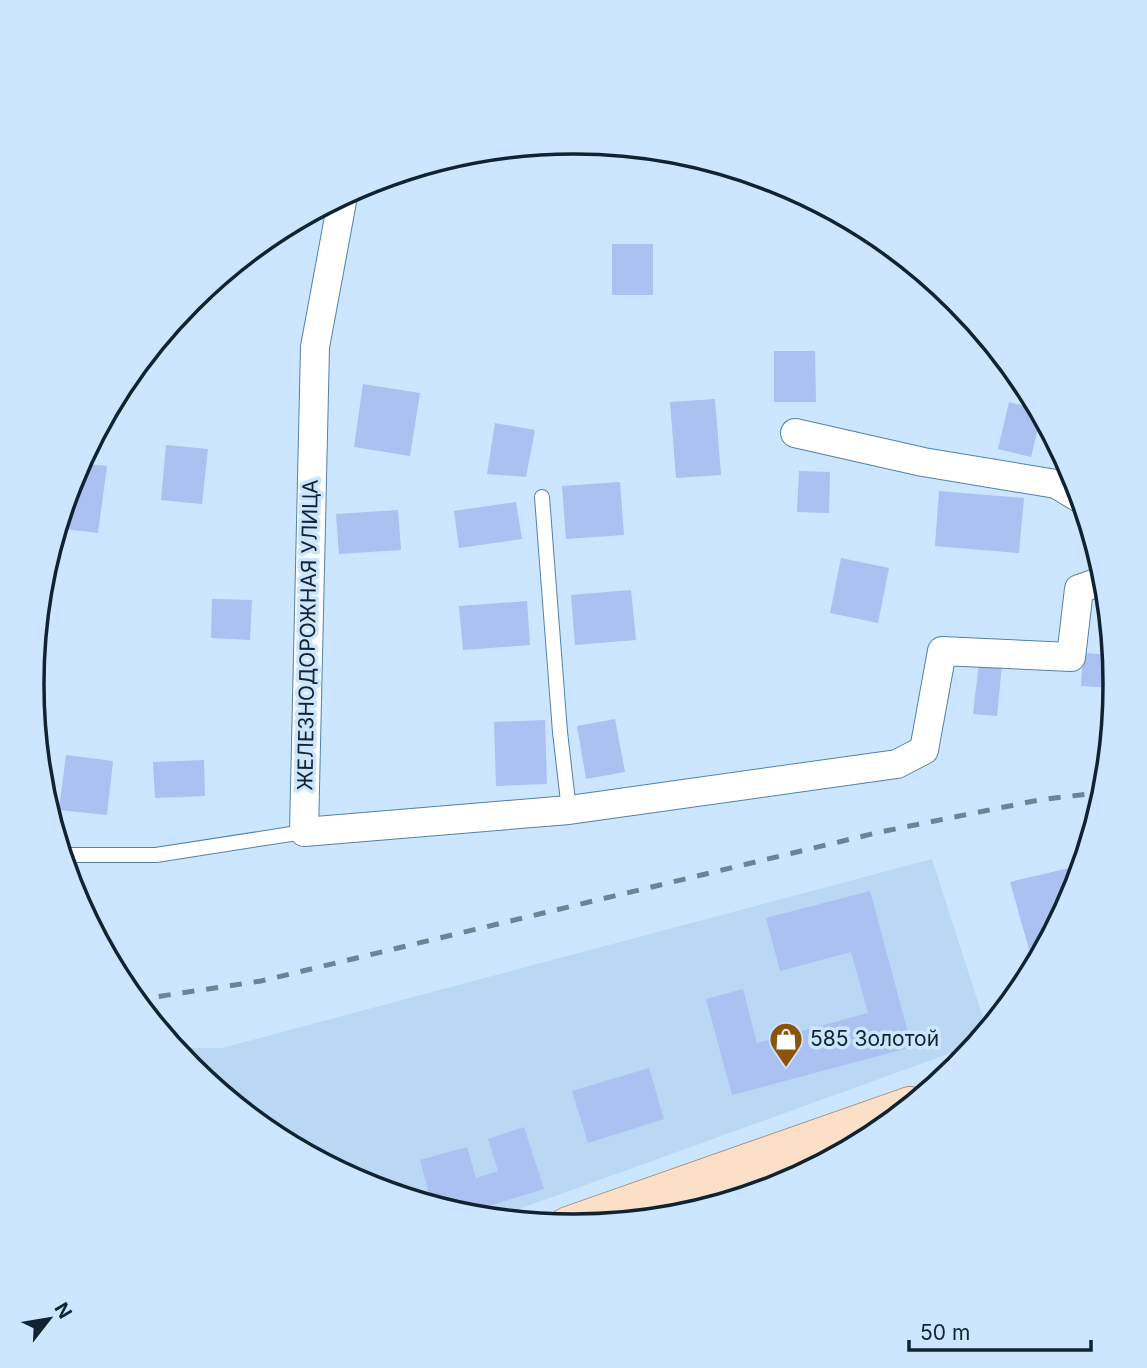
<svg xmlns="http://www.w3.org/2000/svg" width="1147" height="1368" viewBox="0 0 1147 1368" font-family="Inter,sans-serif">
  <style>
    .built { fill: #bad8f3 }
    .building { fill: #aac1f1 }
    .lines { fill: none; stroke-linecap: round; stroke-linejoin: round }
    .lane-casing { stroke: #5681a4; stroke-width: 16 }
    .street-casing { stroke: #5681a4; stroke-width: 30 }
    .primary-casing { stroke: #a7907a; stroke-width: 40 }
    .lane { stroke: #fff; stroke-width: 14 }
    .street { stroke: #fff; stroke-width: 28 }
    .primary { stroke: #fbe0c7; stroke-width: 38 }
    .rail { stroke: #6d8396; stroke-width: 5; stroke-dasharray: 12 12; stroke-linecap: butt }
    .labels { text-anchor: middle; stroke-width: 7; stroke-linejoin: round; paint-order: stroke }
    .street-label { font-size: 21px; fill: #112331; stroke: #cbe6fe }
    .poi-label { font-size: 21px; fill: #112331; stroke: #cbe6fe; text-anchor: start }
    .rim { fill: none; stroke: #112331; stroke-width: 3.5 }
  </style>
  <rect width="100%" height="100%" fill="#cbe6fe"/>
  <path class="built" d="M 932,859 L 987,1030 L 976,1044 L 494,1218 L 467,1215 L 366,1185 L 272,1134 L 190,1067 L 174,1048 L 222,1048 Z"/>
  <path class="building" d="M 612,244 L 653,244 L 653,295 L 612,295 Z
    M 774,351 L 815,351 L 816,402 L 774,402 Z
    M 363,384 L 420,393 L 410,456 L 354,447 Z
    M 715,399 L 721,475 L 676,478 L 670,402 Z
    M 1009,402 L 1038,409 L 1041,415 L 1031,457 L 998,449 Z
    M 495,423 L 535,430 L 526,477 L 487,474 Z
    M 166,445 L 208,449 L 202,504 L 161,500 Z
    M 80,463 L 107,466 L 98,533 L 57,528 L 73,476 Z
    M 799,471 L 830,472 L 829,513 L 797,512 Z
    M 620,482 L 624,535 L 566,539 L 562,486 Z
    M 939,491 L 1024,498 L 1019,553 L 935,546 Z
    M 516,502 L 522,539 L 459,548 L 454,511 Z
    M 398,510 L 401,550 L 339,554 L 336,514 Z
    M 841,558 L 889,568 L 878,623 L 830,613 Z
    M 631,590 L 636,640 L 575,645 L 571,595 Z
    M 212,599 L 252,600 L 250,640 L 211,638 Z
    M 527,601 L 530,645 L 463,650 L 459,606 Z
    M 1083,653 L 1113,655 L 1115,688 L 1081,686 Z
    M 979,662 L 1002,665 L 997,716 L 973,714 Z
    M 615,719 L 625,772 L 586,779 L 577,726 Z
    M 545,720 L 547,784 L 496,786 L 494,722 Z
    M 66,755 L 113,761 L 107,815 L 59,810 Z
    M 204,760 L 205,796 L 155,798 L 153,762 Z
    M 1082,865 L 1074,892 L 1034,967 L 1010,882 Z
    M 870,891 L 912,1047 L 732,1095 L 706,999 L 743,989 L 757,1043 L 868,1013 L 851,952 L 780,971 L 766,918 Z
    M 649,1068 L 664,1119 L 588,1143 L 572,1091 Z
    M 524,1127 L 544,1189 L 463,1214 L 432,1205 L 420,1160 L 467,1147 L 476,1178 L 498,1171 L 488,1139 Z"/>
  <g class="lines">
    <defs>
      <path id="lane" d="M 542,497 L 560,732 L 569,810
        M 62,855 L 156,855 L 304,832"/>
      <path id="street" d="M 343,196 L 315,347 L 304,832 L 569,810 L 897,764 L 924,750 L 942,651 L 1071,657 L 1079,589 L 1105,580
        M 795,433 L 923,462 L 1056,484 L 1081,499"/>
      <path id="primary" d="M 568,1226 L 910,1106"/>
    </defs>
    <use href="#lane" class="lane-casing"/>
    <use href="#street" class="street-casing"/>
    <use href="#primary" class="primary-casing"/>
    <use href="#lane" class="lane"/>
    <use href="#street" class="street"/>
    <use href="#primary" class="primary"/>
    <path class="rail" d="M 135,1000 L 261,981 L 880,832 L 1039,800 L 1104,792"/>
  </g>
  <defs>
    <symbol id="shop-pin" viewBox="-11 -11 22 30"><path d="M0 17L-7.5 6A9.5 9.5 0 1 1 7.5 6Z" fill="#8c530a" stroke="#cbe6fe"/><path d="M-5-2.5h2.3a2.7 3.5 0 0 1 5.4 0H5L5.5 6h-11ZM-1.5-2.5h3a1.5 2.3 0 0 0-3 0Z" fill="#fff"/></symbol>
  </defs>
  <g fill-rule="evenodd">
    <use href="#shop-pin" x="767" y="1020" width="38" height="52"/>
  </g>
  <g class="labels">
    <g class="street-label">
      <text transform="translate(308 635) rotate(-89)" y="7">ЖЕЛЕЗНОДОРОЖНАЯ УЛИЦА</text>
    </g>
    <g class="poi-label">
      <text x="810" y="1046">585 Золотой</text>
    </g>
  </g>
  <path d="M0 0H1147V1368H0ZM573 154H574A529 529 0 0 1 1103 683V685A529 529 0 0 1 574 1214H573A529 529 0 0 1 44 685V683A529 529 0 0 1 573 154Z" fill="#cbe6fe" fill-rule="evenodd"/>
  <path class="rim" d="M573 154H574A529 529 0 0 1 1103 683V685A529 529 0 0 1 574 1214H573A529 529 0 0 1 44 685V683A529 529 0 0 1 573 154Z"/>
  <g transform="translate(49 1319) rotate(59)" stroke="#cbe6fe" stroke-width="5" paint-order="stroke">
  <path d="M0-5L12 26L0 18L-12 26Z" fill="#112331"/>
  <text y="-10" font-size="19" font-weight="bold" text-anchor="middle" fill="#112331">N</text>
  </g>
  <path d="M909 1340v10h182v-10" fill="none" stroke="#112331" stroke-width="3.5"/>
  <text x="920" y="1340" font-size="21" fill="#112331" stroke="#cbe6fe" stroke-width="5" paint-order="stroke">50 m</text>
</svg>
